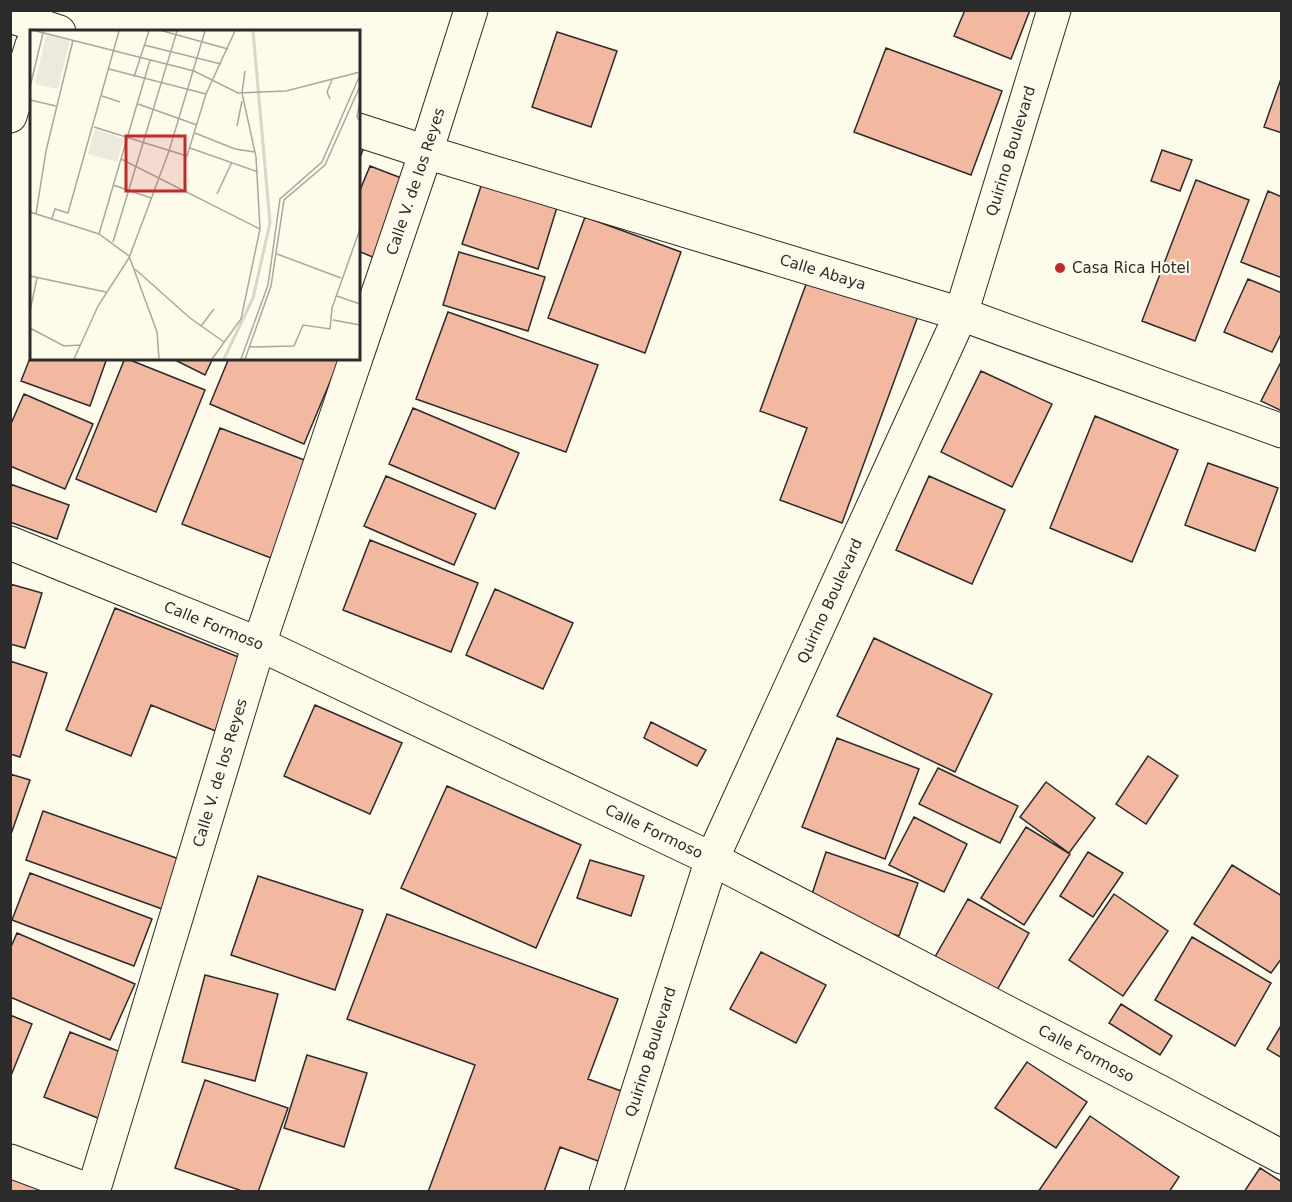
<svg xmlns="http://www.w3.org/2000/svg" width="1292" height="1202" viewBox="0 0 1292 1202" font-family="'DejaVu Sans',sans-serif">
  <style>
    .building { fill: #f2b8a0; stroke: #2b2b2b; stroke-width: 1.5 }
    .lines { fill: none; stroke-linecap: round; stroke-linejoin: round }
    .minor-casing { stroke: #2b2b2b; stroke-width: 35 }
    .major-casing { stroke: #2b2b2b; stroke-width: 35 }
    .minor { stroke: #fdfbea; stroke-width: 33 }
    .major { stroke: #fdfbea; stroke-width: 33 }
    .poi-dot { fill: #c62828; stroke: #fdfbea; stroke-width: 2 }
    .labels { text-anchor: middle; stroke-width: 4.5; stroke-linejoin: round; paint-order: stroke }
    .street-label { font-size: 15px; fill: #2b2b2b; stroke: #fdfbea }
    .poi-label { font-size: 15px; fill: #2b2b2b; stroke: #fdfbea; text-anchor: start }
    .inset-river { fill: none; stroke: #d8d7c9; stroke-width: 3 }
    .inset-road { fill: none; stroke: #a9a89e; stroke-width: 1.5 }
    .view { fill: #c62828; fill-opacity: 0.15; stroke: #c62828; stroke-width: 3 }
    .inset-edge { fill: none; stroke: #2b2b2b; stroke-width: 3 }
  </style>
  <rect width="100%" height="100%" fill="#fdfbea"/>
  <path class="building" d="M 965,10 L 1030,10 L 1011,59 L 954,36 Z
    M 557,32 L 617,51 L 591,127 L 532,107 Z
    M 886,48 L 1002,91 L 971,175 L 854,132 Z
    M 1282,76 L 1282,133 L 1264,127 Z
    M 358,136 L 367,139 L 358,163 Z
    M 1162,150 L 1192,160 L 1180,191 L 1151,181 Z
    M 370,166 L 409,181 L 380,260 L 358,251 L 358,195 Z
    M 483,180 L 558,204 L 538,269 L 462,244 Z
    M 1196,180 L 1249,200 L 1195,341 L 1142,321 Z
    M 1268,191 L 1282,197 L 1282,278 L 1241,262 Z
    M 585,217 L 681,252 L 645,353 L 548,318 Z
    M 459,252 L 545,277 L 528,331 L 443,305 Z
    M 809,276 L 918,316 L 842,523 L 780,500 L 807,428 L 760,411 Z
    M 1248,279 L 1282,293 L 1282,332 L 1272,352 L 1224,332 Z
    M 448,312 L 598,365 L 566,452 L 416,399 Z
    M 32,353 L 32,358 L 107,358 L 90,406 L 21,381 Z
    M 125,358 L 205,390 L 156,512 L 76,479 Z
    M 171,358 L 213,358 L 205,375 Z
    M 229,358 L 340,358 L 304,444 L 210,404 Z
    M 1282,360 L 1282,411 L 1261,401 Z
    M 981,371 L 1052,404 L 1012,487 L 941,452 Z
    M 24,394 L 93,424 L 65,489 L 10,466 L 10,426 Z
    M 413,408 L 519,453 L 495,509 L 389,464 Z
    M 1095,416 L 1178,450 L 1132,562 L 1050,528 Z
    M 220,428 L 307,461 L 271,558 L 182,524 Z
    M 1208,463 L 1278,488 L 1255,551 L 1185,525 Z
    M 386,476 L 476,514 L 454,565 L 364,526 Z
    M 929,476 L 1005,510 L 972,584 L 896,550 Z
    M 10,484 L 69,505 L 57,539 L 10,522 Z
    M 370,540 L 478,583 L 451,652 L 343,610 Z
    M 10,584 L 42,593 L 25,648 L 10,644 Z
    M 495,589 L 573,623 L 543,689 L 466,655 Z
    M 115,608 L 246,660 L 218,732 L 151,705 L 131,756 L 66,730 Z
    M 874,638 L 992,694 L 955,772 L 837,716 Z
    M 10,661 L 47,673 L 20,757 L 10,754 Z
    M 315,705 L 402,743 L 370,814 L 284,776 Z
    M 651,722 L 706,750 L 697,766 L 644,738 Z
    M 837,738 L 919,769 L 885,859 L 802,827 Z
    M 1148,756 L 1178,776 L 1146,824 L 1116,804 Z
    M 938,768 L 1018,806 L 1000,843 L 919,804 Z
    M 10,774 L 30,780 L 10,837 Z
    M 1046,782 L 1095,818 L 1069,853 L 1020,817 Z
    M 447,786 L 581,845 L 536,948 L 401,888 Z
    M 43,811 L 182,860 L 165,910 L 26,860 Z
    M 914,817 L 967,844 L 944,892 L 889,865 Z
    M 1026,827 L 1070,854 L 1024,925 L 981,898 Z
    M 826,852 L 918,883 L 899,936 L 808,906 Z
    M 1088,852 L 1123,873 L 1093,917 L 1060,896 Z
    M 590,860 L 644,876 L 631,916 L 577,898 Z
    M 1232,865 L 1282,896 L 1282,958 L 1271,973 L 1194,924 Z
    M 30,873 L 152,919 L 134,966 L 12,920 Z
    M 258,876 L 363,910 L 335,990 L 231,955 Z
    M 1114,894 L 1168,931 L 1123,996 L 1069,960 Z
    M 968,899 L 1029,933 L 992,999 L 931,964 Z
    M 387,914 L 618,999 L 588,1079 L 624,1092 L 598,1161 L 560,1147 L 544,1192 L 428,1192 L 475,1065 L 347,1019 Z
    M 17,933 L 135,984 L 110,1040 L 10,997 L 10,949 Z
    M 1192,937 L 1271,983 L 1235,1046 L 1155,1000 Z
    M 761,952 L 826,985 L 796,1043 L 730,1009 Z
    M 205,975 L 278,994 L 255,1081 L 182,1062 Z
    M 1121,1004 L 1172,1036 L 1160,1055 L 1109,1023 Z
    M 10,1015 L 32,1024 L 10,1078 Z
    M 1282,1024 L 1282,1058 L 1267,1049 Z
    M 70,1032 L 128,1055 L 103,1120 L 44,1097 Z
    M 307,1055 L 367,1073 L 344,1147 L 284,1128 Z
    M 1027,1062 L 1087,1102 L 1056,1148 L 995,1108 Z
    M 205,1080 L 288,1108 L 258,1192 L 245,1192 L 175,1168 Z
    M 1090,1116 L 1179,1177 L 1169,1192 L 1038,1192 Z
    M 1260,1168 L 1282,1182 L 1282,1192 L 1244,1192 Z
    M 10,1175 L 56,1192 L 10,1192 Z"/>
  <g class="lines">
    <defs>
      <g id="minor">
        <path d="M 10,16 L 59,32"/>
        <path d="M 10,116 L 32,45"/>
        <path id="s1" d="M 358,130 L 426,152 L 961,314 L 1282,431"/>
        <path id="s2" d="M 358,352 L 426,152 L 471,10"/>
        <path id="s3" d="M 10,543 L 259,644 L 712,859 L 1160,1092 L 1282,1157"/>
        <path d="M 10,1161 L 93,1192"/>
        <path id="s4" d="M 93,1192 L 259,644 L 356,358"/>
      </g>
      <g id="major">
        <path id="s5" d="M 606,1192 L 712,859 L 961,314 L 1054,10"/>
      </g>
    </defs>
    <use href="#minor" class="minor-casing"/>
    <use href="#major" class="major-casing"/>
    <use href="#minor" class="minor"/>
    <use href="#major" class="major"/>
  </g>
  <circle class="poi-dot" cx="1060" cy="268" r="6"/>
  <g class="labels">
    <g class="street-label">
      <text dy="5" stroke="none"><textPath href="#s5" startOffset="1119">Quirino Boulevard</textPath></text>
      <text dy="5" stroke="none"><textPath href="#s2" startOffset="180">Calle V. de los Reyes</textPath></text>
      <text dy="5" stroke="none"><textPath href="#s1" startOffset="486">Calle Abaya</textPath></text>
      <text dy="5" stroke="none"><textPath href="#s5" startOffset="633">Quirino Boulevard</textPath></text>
      <text dy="5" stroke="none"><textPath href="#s3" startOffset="220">Calle Formoso</textPath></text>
      <text dy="5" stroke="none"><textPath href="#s4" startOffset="438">Calle V. de los Reyes</textPath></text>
      <text dy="5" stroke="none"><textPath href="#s3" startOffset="706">Calle Formoso</textPath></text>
      <text dy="5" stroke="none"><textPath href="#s5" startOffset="147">Quirino Boulevard</textPath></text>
      <text dy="5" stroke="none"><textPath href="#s3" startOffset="1192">Calle Formoso</textPath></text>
    </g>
    <g class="poi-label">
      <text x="1072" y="273">Casa Rica Hotel</text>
    </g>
  </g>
  <g transform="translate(30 30)">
    <rect width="330" height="330" fill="#fdfbea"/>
    <path d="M 16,5 L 40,10 L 28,59 L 5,54 ZM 65,99 L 94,109 L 87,132 L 58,124 Z" fill="#ecebdb"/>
    <path class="inset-river" d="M 194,329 L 223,268 L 240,193 L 223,1"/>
    <path class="inset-road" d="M 6,1 L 164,41 L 208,63 L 256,61 L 330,42M 133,1 L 198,19M 114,15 L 191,34M 79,39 L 176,64M 104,47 L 119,1M 0,57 L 13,3M 72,66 L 90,72M 300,69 L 297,62 L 302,50M 0,70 L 26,76M 330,70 L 327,87 L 330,91M 108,74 L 167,95M 207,96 L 212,71M 64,97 L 157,126 L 176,64 L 205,1M 165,103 L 205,119 L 225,122M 160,118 L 228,142M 91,129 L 230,199M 83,155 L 121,168M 187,164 L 202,132M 0,182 L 69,204 L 99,226 L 127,302 L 129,329M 6,184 L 16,121 L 43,10M 22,188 L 25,179 L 38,183 L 89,1M 69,204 L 120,30M 83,212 L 147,1M 247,224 L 311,248M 105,239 L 160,288 L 194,312M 0,246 L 76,262M 307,266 L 330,274M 0,281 L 7,248M 303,290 L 330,295M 171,296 L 184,279M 0,298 L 34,316 L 50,315M 219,317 L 264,316 L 273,295 L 300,299 L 302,278 L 330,199M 44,329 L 68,276 L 99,228 L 139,121 L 175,1M 182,329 L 211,289 L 230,199 L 226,127 L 212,63 L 215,41M 211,329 L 238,255 L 250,169 L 292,132 L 330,45M 215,329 L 241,256 L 254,170 L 295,135 L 330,56"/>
    <path class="view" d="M 96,106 L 155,106 L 155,161 L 96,161 Z"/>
    <rect width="330" height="330" class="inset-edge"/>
  </g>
  <rect width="1292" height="1202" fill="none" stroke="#2b2b2b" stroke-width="24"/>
</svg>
